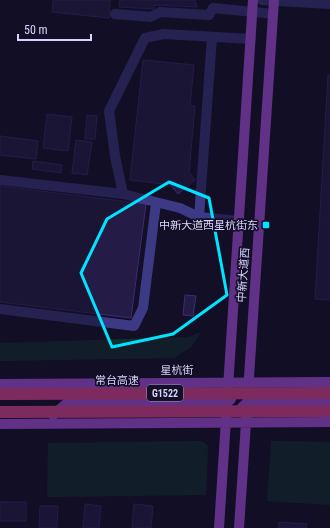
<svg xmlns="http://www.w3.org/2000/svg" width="330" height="528" viewBox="0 0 330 528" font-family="'Roboto Condensed','Noto Sans SC',sans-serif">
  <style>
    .green { fill: #12302f }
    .building { fill: #241b47; stroke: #3b2d73 }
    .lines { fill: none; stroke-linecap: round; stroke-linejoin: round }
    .minor { stroke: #3d3a85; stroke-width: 10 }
    .major { stroke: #c25bff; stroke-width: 10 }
    .highway { stroke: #ff4fa3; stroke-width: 12 }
    .marked { fill: none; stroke: #00e5ff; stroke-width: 3; stroke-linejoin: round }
    .poi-dot { fill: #00e5ff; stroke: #130f26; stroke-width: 1.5 }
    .labels { text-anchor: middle; stroke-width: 3.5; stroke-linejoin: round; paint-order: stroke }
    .shield { fill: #130f26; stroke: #9e99be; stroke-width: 1 }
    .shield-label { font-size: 10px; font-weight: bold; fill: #d9d4ff }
    .poi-label { font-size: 11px; fill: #d9d4ff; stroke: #130f26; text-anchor: end }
    .street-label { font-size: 11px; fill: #d9d4ff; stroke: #130f26 }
  </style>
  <rect width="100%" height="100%" fill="#130f26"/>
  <path class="green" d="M 201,332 L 191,347 L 174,358 L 0,361 L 0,343 L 189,337 Z
    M 200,441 L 205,443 L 208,447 L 206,495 L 47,497 L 48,443 Z
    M 271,441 L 330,442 L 330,505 L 267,501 Z"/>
  <path class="building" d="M 53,0 L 110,0 L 109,18 L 52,12 Z
    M 120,0 L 195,0 L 197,7 L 154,5 L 154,9 L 119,7 Z
    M 143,60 L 194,65 L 190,106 L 195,106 L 189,172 L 195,180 L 178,194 L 171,185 L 130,180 Z
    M 328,75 L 330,75 L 330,300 L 315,299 Z
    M 47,114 L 72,117 L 68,151 L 43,148 Z
    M 87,115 L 97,116 L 95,139 L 85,139 Z
    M 0,136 L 38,141 L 36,159 L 0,155 Z
    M 76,140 L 92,142 L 87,175 L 72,173 Z
    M 33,161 L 62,165 L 61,173 L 32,169 Z
    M 0,186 L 146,204 L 131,318 L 0,302 Z
    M 185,295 L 196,296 L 193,316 L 183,315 Z
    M 0,502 L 26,502 L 26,521 L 0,521 Z
    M 85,504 L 101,506 L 99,528 L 83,528 Z
    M 134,504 L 153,506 L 151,528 L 132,528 Z
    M 40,506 L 58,506 L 57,528 L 39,528 Z
    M 279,522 L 307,524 L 306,528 L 278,528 Z"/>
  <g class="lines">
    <path class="minor" d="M 262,0 L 330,4
      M 115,14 L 151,17 L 160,12 L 209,15 L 213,8 L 273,14
      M 0,180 L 123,194 L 180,208 L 199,217 L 239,221
      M 123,194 L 115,156 L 109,111 L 145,38 L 164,34 L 251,39
      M 199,217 L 212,37
      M 0,309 L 134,326 L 143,308 L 156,203"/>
    <path class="major" d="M 0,384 L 330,382
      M 242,407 L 247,403 L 330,403
      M 53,415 L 67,403 L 227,403 L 231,399
      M 0,424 L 330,422
      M 219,528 L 253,0
      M 239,528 L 274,0"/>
    <path class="highway" d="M 0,394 L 330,393
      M 0,412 L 330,411"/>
  </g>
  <path d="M0 0H330V528H0ZM 169,182 L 209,198 L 227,295 L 173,334 L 112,347 L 81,273 L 107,219 Z" fill="#130f26" fill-opacity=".55" fill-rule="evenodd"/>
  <path class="marked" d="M 169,182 L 209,198 L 227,295 L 173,334 L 112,347 L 81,273 L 107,219 Z"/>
  <rect class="poi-dot" x="262" y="221" width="8" height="8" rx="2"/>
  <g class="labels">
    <rect class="shield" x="147" y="385" width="36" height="16" rx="3"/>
    <g class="shield-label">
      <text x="165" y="397">G1522</text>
    </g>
    <g class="poi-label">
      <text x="258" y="229">中新大道西星杭街东</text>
    </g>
    <g class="street-label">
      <text transform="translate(243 275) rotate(-86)" y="4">中新大道西</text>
      <text transform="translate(177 370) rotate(-1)" y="4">星杭街</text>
      <text x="117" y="384">常台高速</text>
    </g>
  </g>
  <path d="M18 34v6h73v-6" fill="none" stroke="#d9d4ff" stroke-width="2"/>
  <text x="24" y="34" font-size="12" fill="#d9d4ff" stroke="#130f26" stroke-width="3" paint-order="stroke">50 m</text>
</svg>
